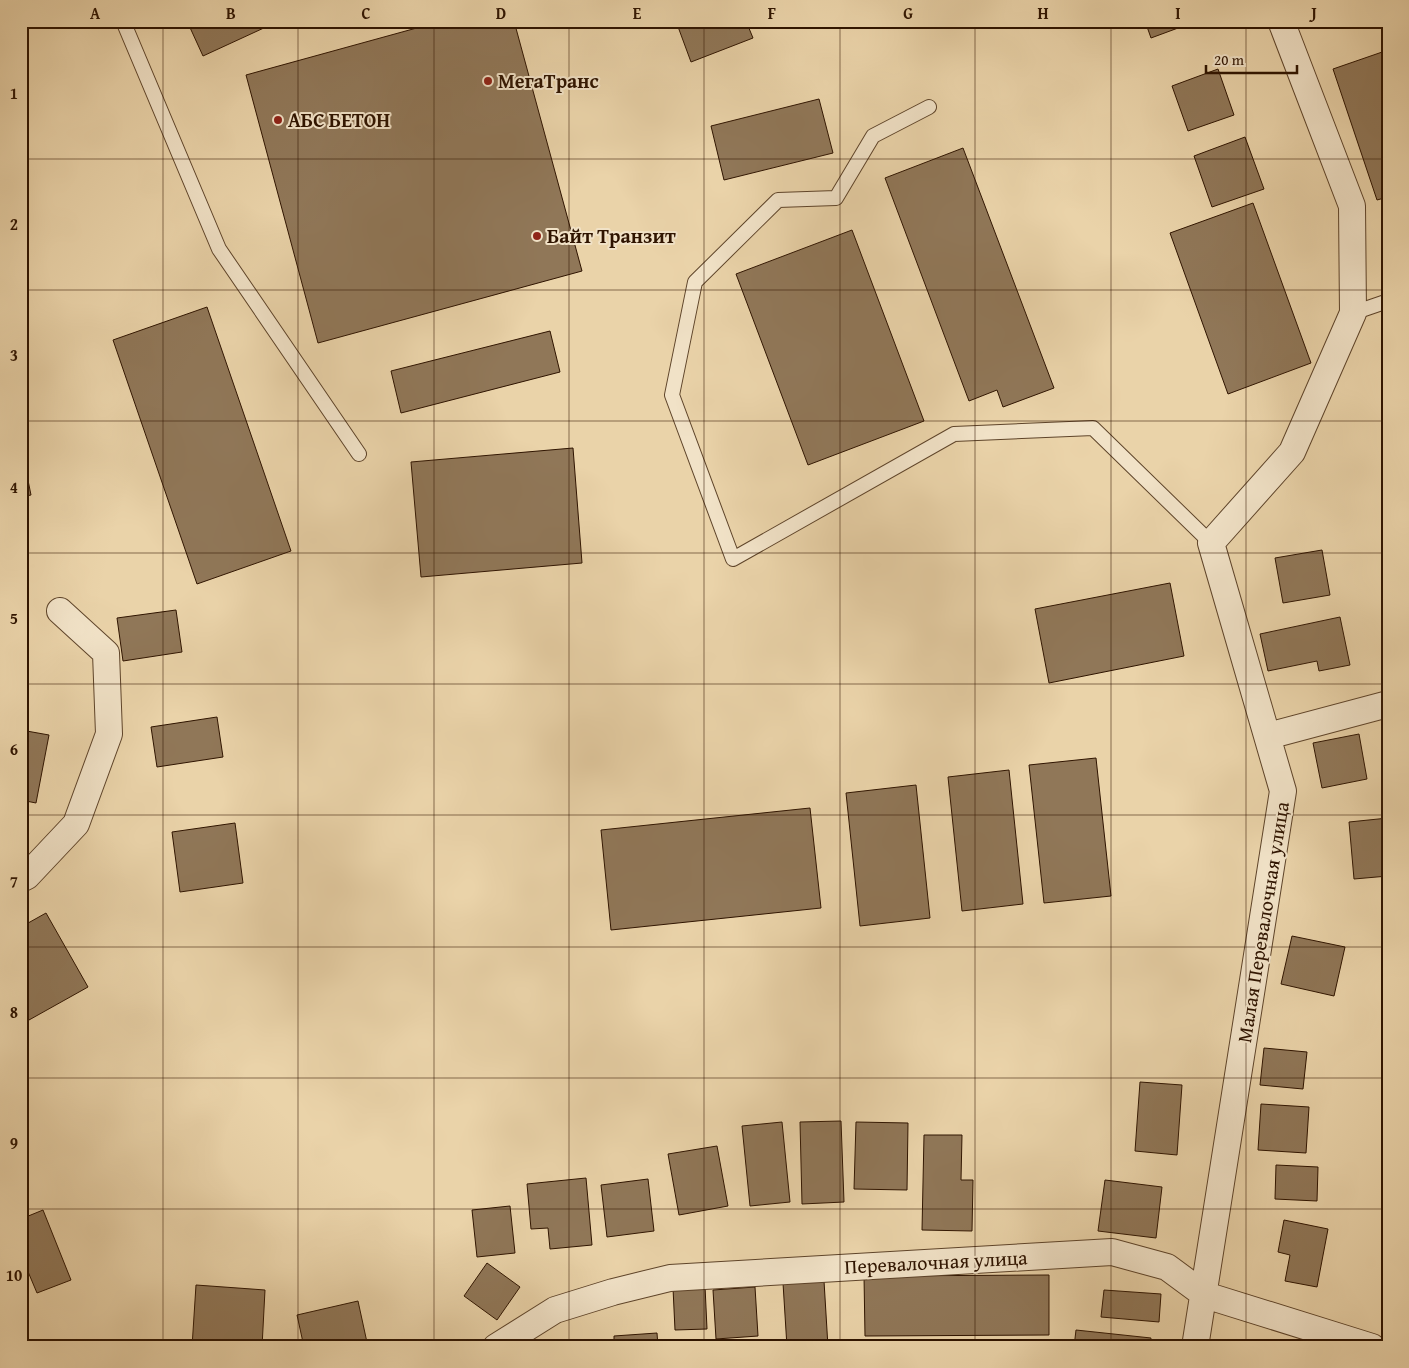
<svg xmlns="http://www.w3.org/2000/svg" width="1409" height="1368" viewBox="0 0 1409 1368" font-family="'Gentium Book Plus',serif">
  <style>
    .building { fill: #907758; stroke: #2f1400 }
    .lines { fill: none; stroke-linecap: round; stroke-linejoin: round }
    .service-casing { stroke: #5e442a; stroke-width: 16 }
    .minor-casing { stroke: #5e442a; stroke-width: 28 }
    .service { stroke: #f1e2c7; stroke-width: 14 }
    .minor { stroke: #f1e2c7; stroke-width: 26 }
    .grid { fill: none; stroke: #2f1400; stroke-width: 1; stroke-opacity: 0.55 }
    .poi-dot { fill: #8f2418; stroke: #f1e2c7; stroke-width: 2 }
    .labels { text-anchor: middle; stroke-width: 4; stroke-linejoin: round; paint-order: stroke }
    .poi-label { font-size: 20px; font-weight: bold; fill: #2f1400; stroke: #f1e2c7; text-anchor: start }
    .street-label { font-size: 20px; fill: #2f1400; stroke: #f1e2c7 }
    .neatline { fill: none; stroke: #2f1400; stroke-width: 2 }
    .grid-label { font-size: 16px; text-anchor: middle; font-weight: bold; fill: #2f1400 }
  </style>
  <rect width="100%" height="100%" fill="#ead3a9"/>
  <filter id="stains"><feTurbulence type="fractalNoise" baseFrequency=".004" numOctaves="4"/><feColorMatrix values="0 0 0 0 .2 0 0 0 0 .09 0 0 0 0 .02 0 0 0 .5 -.17"/></filter>
  <radialGradient id="worn" r=".72"><stop offset=".6" stop-color="#630" stop-opacity="0"/><stop offset="1" stop-color="#630" stop-opacity=".3"/></radialGradient>
  <path class="building" d="M 187,21 L 279,21 L 203,56 Z
    M 442,21 L 514,21 L 582,271 L 318,343 L 246,75 Z
    M 685,21 L 746,21 L 753,38 L 691,62 L 677,24 Z
    M 1145,21 L 1197,21 L 1151,38 Z
    M 1388,50 L 1388,197 L 1377,200 L 1333,69 Z
    M 1218,69 L 1234,115 L 1188,131 L 1172,86 Z
    M 819,99 L 833,153 L 724,180 L 711,126 Z
    M 1245,137 L 1264,189 L 1212,207 L 1194,156 Z
    M 963,148 L 1054,388 L 1003,407 L 997,390 L 969,401 L 885,178 Z
    M 1253,203 L 1311,363 L 1228,394 L 1170,233 Z
    M 852,230 L 924,421 L 808,465 L 736,274 Z
    M 207,307 L 291,551 L 197,584 L 113,340 Z
    M 550,331 L 560,372 L 401,413 L 391,371 Z
    M 21,446 L 31,495 L 21,497 Z
    M 573,448 L 582,563 L 421,577 L 411,462 Z
    M 1322,550 L 1330,595 L 1283,603 L 1275,558 Z
    M 1170,583 L 1184,656 L 1049,683 L 1035,609 Z
    M 176,610 L 182,652 L 123,661 L 117,618 Z
    M 1340,617 L 1350,665 L 1319,671 L 1317,661 L 1268,671 L 1260,634 Z
    M 217,717 L 223,757 L 157,767 L 151,727 Z
    M 21,730 L 49,735 L 36,803 L 21,800 Z
    M 1359,734 L 1367,779 L 1322,788 L 1313,743 Z
    M 1096,758 L 1111,896 L 1044,903 L 1029,765 Z
    M 1009,770 L 1023,904 L 962,911 L 948,777 Z
    M 916,785 L 930,918 L 860,926 L 846,793 Z
    M 810,808 L 821,908 L 611,930 L 601,830 Z
    M 1388,818 L 1388,876 L 1354,879 L 1349,822 Z
    M 235,823 L 243,883 L 180,892 L 172,832 Z
    M 46,913 L 88,987 L 29,1020 L 21,1007 L 21,927 Z
    M 1292,936 L 1345,947 L 1334,996 L 1281,984 Z
    M 1264,1048 L 1307,1052 L 1303,1089 L 1260,1085 Z
    M 1140,1082 L 1182,1085 L 1177,1155 L 1135,1151 Z
    M 1261,1104 L 1309,1107 L 1306,1153 L 1258,1150 Z
    M 841,1121 L 844,1202 L 802,1204 L 800,1122 Z
    M 782,1122 L 790,1202 L 750,1206 L 742,1126 Z
    M 856,1122 L 908,1123 L 907,1190 L 854,1189 Z
    M 924,1135 L 962,1135 L 961,1180 L 973,1180 L 972,1231 L 922,1230 Z
    M 717,1146 L 728,1206 L 679,1215 L 668,1154 Z
    M 1276,1165 L 1318,1167 L 1317,1201 L 1275,1199 Z
    M 586,1178 L 592,1245 L 550,1249 L 548,1228 L 531,1229 L 527,1184 Z
    M 648,1179 L 654,1231 L 607,1237 L 601,1185 Z
    M 1105,1180 L 1162,1187 L 1156,1238 L 1098,1231 Z
    M 510,1206 L 515,1253 L 477,1257 L 472,1210 Z
    M 43,1210 L 71,1280 L 37,1293 L 21,1255 L 21,1219 Z
    M 1284,1220 L 1328,1229 L 1317,1287 L 1285,1281 L 1290,1255 L 1278,1252 Z
    M 487,1263 L 520,1287 L 497,1320 L 464,1296 Z
    M 1049,1275 L 1049,1335 L 865,1336 L 864,1276 Z
    M 824,1281 L 828,1347 L 787,1347 L 783,1283 Z
    M 196,1285 L 265,1290 L 262,1347 L 192,1347 Z
    M 705,1286 L 707,1329 L 675,1330 L 673,1288 Z
    M 755,1287 L 758,1336 L 716,1339 L 713,1290 Z
    M 1104,1290 L 1161,1294 L 1159,1322 L 1101,1317 Z
    M 358,1301 L 368,1347 L 304,1347 L 297,1315 Z
    M 1076,1330 L 1151,1338 L 1150,1347 L 1074,1347 Z
    M 657,1333 L 658,1347 L 614,1347 L 614,1336 Z
    M 603,1343 L 604,1347 L 564,1347 L 564,1345 Z"/>
  <g class="lines">
    <defs>
      <path id="service" d="M 123,21 L 219,249 L 359,454
        M 929,107 L 873,136 L 836,198 L 778,200 L 695,282 L 672,395 L 733,559 L 954,434 L 1093,428 L 1211,543
        M 1353,313 L 1388,301"/>
      <path id="minor" d="M 1268,736 L 1388,704
        M 21,879 L 27,876 L 76,824 L 109,734 L 106,653 L 60,611
        M 496,1347 L 555,1310 L 613,1292 L 670,1278 L 1112,1252 L 1167,1267 L 1205,1295 L 1372,1347
        M 1195,1347 L 1283,791 L 1211,543 L 1292,452 L 1353,313 L 1352,206 L 1281,21"/>
    </defs>
    <use href="#service" class="service-casing"/>
    <use href="#minor" class="minor-casing"/>
    <use href="#service" class="service"/>
    <use href="#minor" class="minor"/>
  </g>
  <path class="grid" d="M 163,21 L 163,1347M 298,21 L 298,1347M 434,21 L 434,1347M 569,21 L 569,1347M 704,21 L 704,1347M 840,21 L 840,1347M 975,21 L 975,1347M 1111,21 L 1111,1347M 1246,21 L 1246,1347M 21,159 L 1388,159M 21,290 L 1388,290M 21,421 L 1388,421M 21,553 L 1388,553M 21,684 L 1388,684M 21,815 L 1388,815M 21,947 L 1388,947M 21,1078 L 1388,1078M 21,1209 L 1388,1209"/>
  <g class="poi-dot">
    <circle cx="488" cy="81" r="5"/>
    <circle cx="278" cy="120" r="5"/>
    <circle cx="537" cy="236" r="5"/>
  </g>
  <g class="labels">
    <g class="poi-label">
      <text x="498" y="88">МегаТранс</text>
      <text x="288" y="127">АБС БЕТОН</text>
      <text x="547" y="243">Байт Транзит</text>
    </g>
    <g class="street-label">
      <text transform="translate(1263 922) rotate(-81)" y="7">Малая Перевалочная улица</text>
      <text transform="translate(936 1262) rotate(-3)" y="7">Перевалочная улица</text>
    </g>
  </g>
  <rect width="1409" height="1368" fill="none" stroke="#ead3a9" stroke-width="55"/>
  <path d="M1206 65v8h91v-8" fill="none" stroke="#2f1400" stroke-width="2.5"/>
  <text x="1214" y="65" font-size="15" fill="#2f1400" stroke="#f1e2c7" stroke-width="4" paint-order="stroke">20 m</text>
  <rect x="28" y="28" width="1354" height="1312" class="neatline"/>
  <g class="grid-label">
    <text x="95" y="19">A</text>
    <text x="231" y="19">B</text>
    <text x="366" y="19">C</text>
    <text x="501" y="19">D</text>
    <text x="637" y="19">E</text>
    <text x="772" y="19">F</text>
    <text x="908" y="19">G</text>
    <text x="1043" y="19">H</text>
    <text x="1178" y="19">I</text>
    <text x="1314" y="19">J</text>
    <text x="14" y="99">1</text>
    <text x="14" y="230">2</text>
    <text x="14" y="361">3</text>
    <text x="14" y="493">4</text>
    <text x="14" y="624">5</text>
    <text x="14" y="755">6</text>
    <text x="14" y="887">7</text>
    <text x="14" y="1018">8</text>
    <text x="14" y="1149">9</text>
    <text x="14" y="1281">10</text>
  </g>
  <rect width="100%" height="100%" filter="url(#stains)"/>
  <rect width="100%" height="100%" fill="url(#worn)"/>
</svg>
